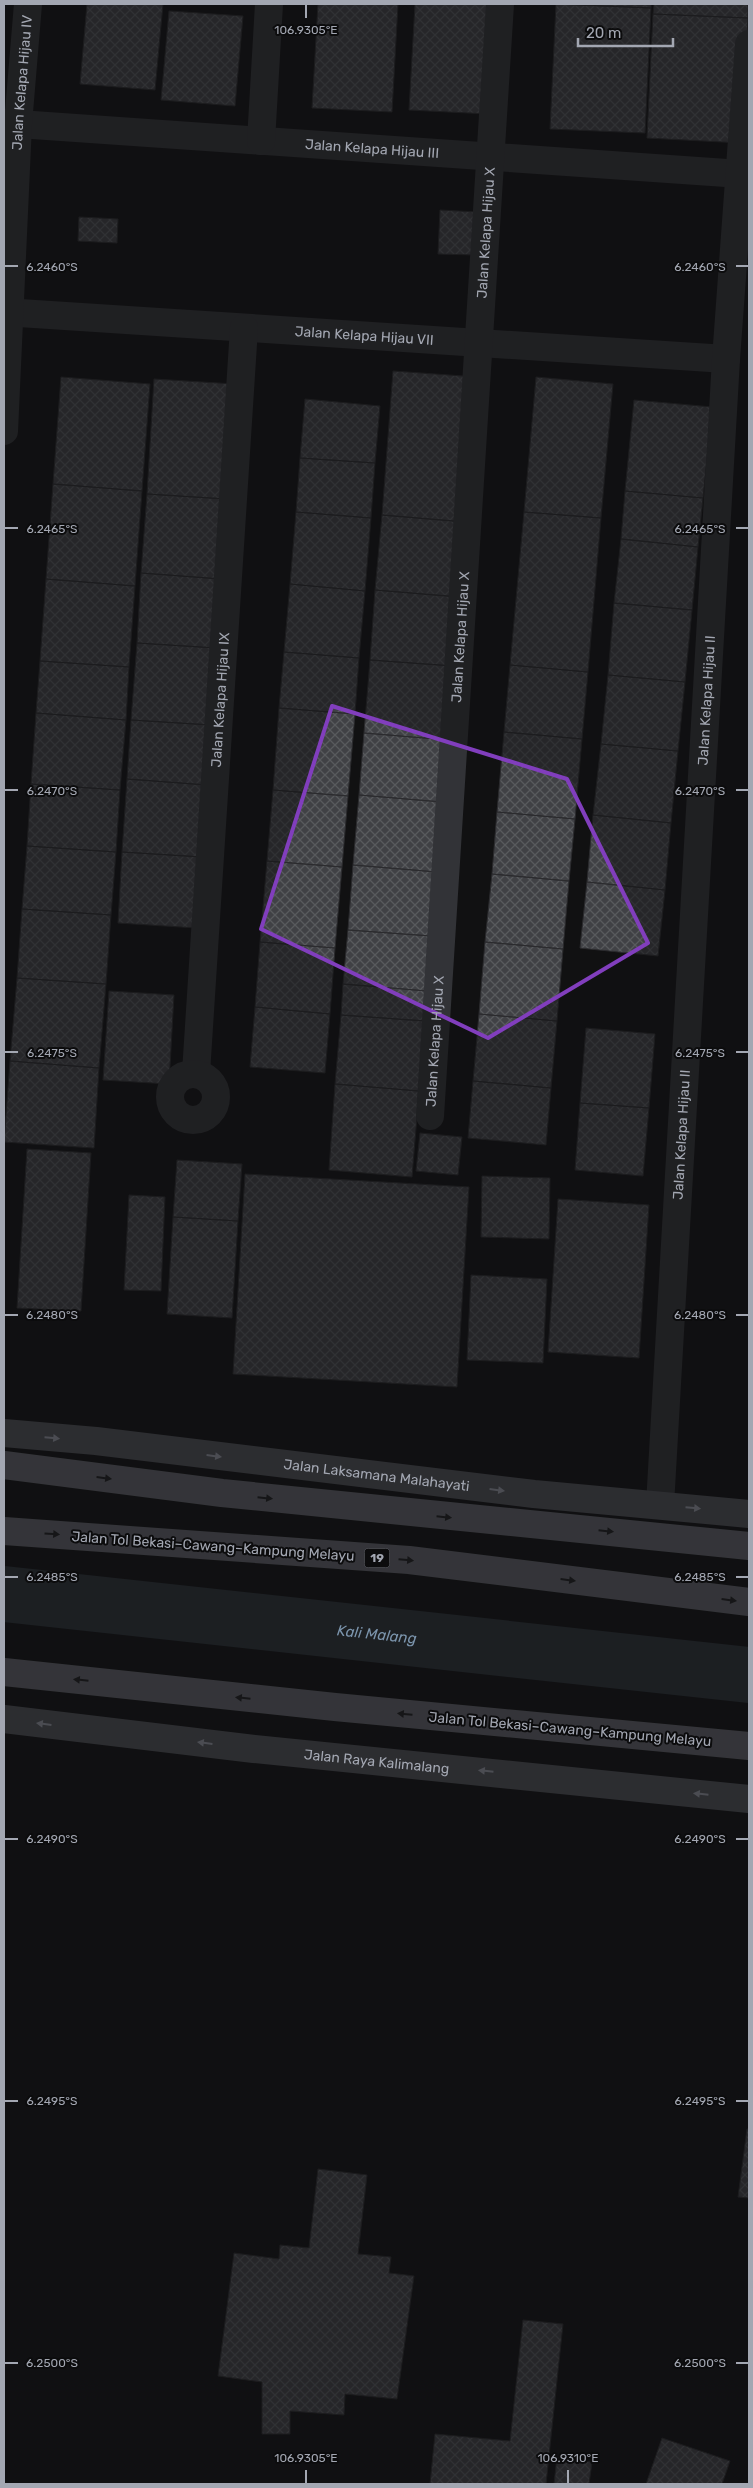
<svg xmlns="http://www.w3.org/2000/svg" width="753" height="2488" viewBox="0 0 753 2488" font-family="Rubik,sans-serif">
  <style>
    .lines { fill: none; stroke-linecap: round; stroke-linejoin: round }
    .river { stroke: #2a3137; stroke-width: 56 }
    .building { fill: url(#building-cross-hatch); stroke: #2b2b2e }
    .street { stroke: #323337; stroke-width: 28 }
    .primary { stroke: #4e5056; stroke-width: 28 }
    .highway { stroke: #5f6168; stroke-width: 28 }
    .oneway { fill: #9296a0 }
    .oneway2 { fill: #1d1d1f }
    .marked { fill: none; stroke: #813ebd; stroke-width: 4; stroke-linejoin: round }
    .ticks { fill: none; stroke: #a3a7b2; stroke-width: 2 }
    .labels { text-anchor: middle; stroke-width: 4; stroke-linejoin: round; paint-order: stroke }
    .shield { fill: #0c0c0d; stroke: #767880; stroke-width: 1 }
    .shield-label { font-size: 12px; font-weight: bold; fill: #a3a7b2 }
    .street-label { font-size: 14px; fill: #a3a7b2; stroke: #0c0c0d }
    .water-label { font-size: 15px; font-style: italic; fill: #7b94ac; stroke: #0c0c0d }
    .ticks-label { font-size: 12px; text-anchor: middle; fill: #a3a7b2; stroke: #0c0c0d; stroke-width: 4; stroke-linejoin: round; paint-order: stroke }
  </style>
  <defs>
    <pattern id="building-cross-hatch" width="8" height="8" patternUnits="userSpaceOnUse" patternTransform="scale(1.25)"><rect width="8" height="8" fill="#404145"/><path d="M0 0l8 8M0 8l8-8" fill="none" stroke="#585a5d"/></pattern>
  </defs>
  <rect width="100%" height="100%" fill="#111112"/>
  <g class="lines">
    <path class="river" id="s1" d="M 4,1594 L 749,1675"/>
  </g>
  <path class="building" d="M 87,4 L 163,4 L 155,90 L 80,84 Z
    M 318,4 L 398,4 L 392,112 L 312,108 Z
    M 415,4 L 495,4 L 489,114 L 409,110 Z
    M 556,4 L 651,8 L 645,133 L 550,129 Z
    M 556,4 L 651,4 L 651,8 Z
    M 654,4 L 748,4 L 748,18 L 653,14 Z
    M 169,11 L 243,16 L 235,106 L 161,100 Z
    M 653,14 L 748,18 L 742,143 L 647,138 Z
    M 440,210 L 477,212 L 475,255 L 438,254 Z
    M 79,217 L 118,219 L 117,243 L 78,241 Z
    M 393,371 L 477,377 L 465,522 L 382,515 Z
    M 61,377 L 150,384 L 142,491 L 53,484 Z
    M 536,377 L 613,384 L 601,518 L 524,512 Z
    M 154,379 L 234,384 L 226,499 L 147,494 Z
    M 305,399 L 380,406 L 375,463 L 300,458 Z
    M 634,400 L 712,407 L 703,498 L 625,491 Z
    M 300,458 L 375,463 L 371,518 L 296,512 Z
    M 53,484 L 142,491 L 135,586 L 46,579 Z
    M 625,491 L 703,498 L 698,547 L 621,539 Z
    M 147,494 L 226,499 L 221,579 L 141,573 Z
    M 296,512 L 371,518 L 365,591 L 290,584 Z
    M 524,512 L 601,518 L 588,672 L 510,665 Z
    M 382,515 L 465,522 L 459,597 L 375,590 Z
    M 621,539 L 698,547 L 692,610 L 614,603 Z
    M 141,573 L 221,579 L 216,648 L 137,643 Z
    M 46,579 L 135,586 L 129,667 L 40,661 Z
    M 290,584 L 365,591 L 359,658 L 284,652 Z
    M 375,590 L 459,597 L 453,666 L 370,660 Z
    M 614,603 L 692,610 L 685,682 L 608,675 Z
    M 137,643 L 216,648 L 211,725 L 131,720 Z
    M 284,652 L 359,658 L 355,714 L 279,708 Z
    M 370,660 L 453,666 L 448,740 L 364,733 Z
    M 40,661 L 129,667 L 126,720 L 36,713 Z
    M 510,665 L 588,672 L 582,739 L 504,732 Z
    M 608,675 L 685,682 L 678,751 L 601,744 Z
    M 279,708 L 355,714 L 348,796 L 273,790 Z
    M 36,713 L 126,720 L 120,790 L 31,784 Z
    M 131,720 L 211,725 L 207,785 L 127,779 Z
    M 504,732 L 582,739 L 575,819 L 497,812 Z
    M 364,733 L 448,740 L 442,802 L 359,795 Z
    M 601,744 L 678,751 L 671,823 L 593,815 Z
    M 127,779 L 207,785 L 202,857 L 122,852 Z
    M 31,784 L 120,790 L 116,852 L 27,846 Z
    M 273,790 L 348,796 L 342,867 L 267,861 Z
    M 359,795 L 442,802 L 437,872 L 353,865 Z
    M 497,812 L 575,819 L 569,881 L 492,874 Z
    M 593,815 L 671,823 L 665,890 L 587,882 Z
    M 27,846 L 116,852 L 111,915 L 22,909 Z
    M 122,852 L 202,857 L 197,928 L 118,923 Z
    M 267,861 L 342,867 L 335,948 L 260,942 Z
    M 353,865 L 437,872 L 431,936 L 348,930 Z
    M 492,874 L 569,881 L 563,949 L 485,942 Z
    M 587,882 L 665,890 L 658,956 L 580,948 Z
    M 22,909 L 111,915 L 106,984 L 17,978 Z
    M 348,930 L 431,936 L 427,991 L 343,984 Z
    M 260,942 L 335,948 L 330,1014 L 255,1007 Z
    M 485,942 L 563,949 L 557,1021 L 479,1014 Z
    M 17,978 L 106,984 L 99,1068 L 10,1061 Z
    M 343,984 L 427,991 L 425,1021 L 341,1015 Z
    M 109,991 L 174,995 L 169,1084 L 103,1080 Z
    M 255,1007 L 330,1014 L 325,1073 L 250,1067 Z
    M 479,1014 L 557,1021 L 551,1088 L 473,1081 Z
    M 341,1015 L 425,1021 L 419,1091 L 335,1084 Z
    M 586,1028 L 655,1034 L 649,1108 L 580,1103 Z
    M 10,1061 L 99,1068 L 94,1148 L 4,1142 Z
    M 473,1081 L 551,1088 L 546,1145 L 468,1138 Z
    M 335,1084 L 419,1091 L 412,1177 L 329,1170 Z
    M 580,1103 L 649,1108 L 643,1176 L 575,1170 Z
    M 420,1133 L 462,1137 L 458,1175 L 416,1171 Z
    M 27,1149 L 91,1153 L 81,1311 L 17,1308 Z
    M 177,1160 L 242,1164 L 238,1221 L 173,1217 Z
    M 245,1174 L 469,1187 L 457,1387 L 233,1374 Z
    M 482,1176 L 550,1178 L 549,1239 L 481,1237 Z
    M 129,1195 L 165,1197 L 161,1291 L 124,1290 Z
    M 558,1199 L 649,1205 L 639,1358 L 548,1352 Z
    M 173,1217 L 238,1221 L 232,1318 L 167,1314 Z
    M 471,1275 L 547,1279 L 543,1363 L 467,1360 Z
    M 747,2129 L 749,2129 L 749,2198 L 738,2197 Z
    M 318,2169 L 367,2175 L 358,2254 L 391,2257 L 389,2273 L 414,2276 L 397,2399 L 345,2394 L 344,2415 L 290,2411 L 290,2434 L 262,2434 L 262,2382 L 218,2376 L 234,2253 L 279,2259 L 280,2245 L 309,2248 Z
    M 523,2320 L 563,2324 L 546,2484 L 430,2484 L 435,2434 L 510,2441 Z
    M 662,2438 L 730,2461 L 722,2484 L 646,2484 Z
    M 557,2457 L 592,2462 L 589,2484 L 554,2484 Z"/>
  <g class="lines">
    <g class="street">
      <path id="s2" d="M 4,123 L 741,174"/>
      <path d="M 261,141 L 269,4"/>
      <path id="s3" d="M 4,312 L 726,359"/>
      <path id="s4" d="M 4,431 L 18,124 L 28,4"/>
      <path id="s5" d="M 196,1073 L 244,328"/>
      <circle cx="193" cy="1097" r="23"/>
      <path id="s6" d="M 430,1116 L 500,4"/>
      <path id="s7" d="M 660,1505 L 726,359 L 749,44"/>
    </g>
    <g class="primary">
      <path id="s8" d="M 4,1433 L 96,1441 L 534,1494 L 749,1514"/>
      <path id="s9" d="M 4,1719 L 254,1749 L 749,1799"/>
    </g>
    <path class="highway" d="M 4,1465 L 222,1493 L 749,1546
      M 4,1531 L 409,1560 L 749,1602
      M 4,1672 L 335,1707 L 749,1746"/>
  </g>
  <defs><path id="oneway-solid" d="M-6-.8H1V-3.2L6.5 0L1 3.2V.8H-6Z" transform="scale(1.25)"/></defs>
  <g class="oneway">
    <use href="#oneway-solid" transform="translate(52 1438) rotate(5)"/>
    <use href="#oneway-solid" transform="translate(214 1456) rotate(7)"/>
    <use href="#oneway-solid" transform="translate(497 1490) rotate(7)"/>
    <use href="#oneway-solid" transform="translate(693 1508) rotate(5)"/>
    <use href="#oneway-solid" transform="translate(44 1724) rotate(-173)"/>
    <use href="#oneway-solid" transform="translate(205 1743) rotate(-173)"/>
    <use href="#oneway-solid" transform="translate(486 1771) rotate(-174)"/>
    <use href="#oneway-solid" transform="translate(701 1794) rotate(-174)"/>
  </g>
  <g class="oneway2">
    <use href="#oneway-solid" transform="translate(104 1478) rotate(7)"/>
    <use href="#oneway-solid" transform="translate(265 1498) rotate(6)"/>
    <use href="#oneway-solid" transform="translate(444 1517) rotate(6)"/>
    <use href="#oneway-solid" transform="translate(606 1531) rotate(6)"/>
    <use href="#oneway-solid" transform="translate(52 1534) rotate(4)"/>
    <use href="#oneway-solid" transform="translate(406 1560) rotate(5)"/>
    <use href="#oneway-solid" transform="translate(568 1580) rotate(7)"/>
    <use href="#oneway-solid" transform="translate(729 1600) rotate(7)"/>
    <use href="#oneway-solid" transform="translate(81 1680) rotate(-174)"/>
    <use href="#oneway-solid" transform="translate(243 1698) rotate(-174)"/>
    <use href="#oneway-solid" transform="translate(405 1714) rotate(-175)"/>
  </g>
  <path d="M0 0H753V2488H0ZM 332,706 L 567,779 L 648,943 L 488,1038 L 261,929 Z" fill="#111112" fill-opacity=".55" fill-rule="evenodd"/>
  <path class="marked" d="M 332,706 L 567,779 L 648,943 L 488,1038 L 261,929 Z"/>
  <path class="ticks" d="M 306,5 L 306,18M 5,266 L 18,266M 736,266 L 748,266M 5,528 L 18,528M 736,528 L 748,528M 5,790 L 18,790M 736,790 L 748,790M 5,1052 L 18,1052M 736,1052 L 748,1052M 5,1315 L 18,1315M 736,1315 L 748,1315M 5,1577 L 18,1577M 736,1577 L 748,1577M 5,1839 L 18,1839M 736,1839 L 748,1839M 5,2101 L 18,2101M 736,2101 L 748,2101M 5,2363 L 18,2363M 736,2363 L 748,2363M 306,2470 L 306,2483M 568,2470 L 568,2483"/>
  <g class="labels">
    <rect class="shield" x="364.5" y="1548.5" width="25" height="19" rx="4"/>
    <g class="shield-label">
      <text x="377" y="1562">19</text>
    </g>
    <g class="street-label">
      <text dy="5" stroke="none"><textPath href="#s4" startOffset="349">Jalan Kelapa Hijau IV</textPath></text>
      <text dy="5" stroke="none"><textPath href="#s2" startOffset="369">Jalan Kelapa Hijau III</textPath></text>
      <text dy="5" stroke="none"><textPath href="#s6" startOffset="885">Jalan Kelapa Hijau X</textPath></text>
      <text dy="5" stroke="none"><textPath href="#s3" startOffset="361">Jalan Kelapa Hijau VII</textPath></text>
      <text dy="5" stroke="none"><textPath href="#s6" startOffset="480">Jalan Kelapa Hijau X</textPath></text>
      <text dy="5" stroke="none"><textPath href="#s7" startOffset="806">Jalan Kelapa Hijau II</textPath></text>
      <text dy="5" stroke="none"><textPath href="#s5" startOffset="374">Jalan Kelapa Hijau IX</textPath></text>
      <text dy="5" stroke="none"><textPath href="#s6" startOffset="75">Jalan Kelapa Hijau X</textPath></text>
      <text dy="5" stroke="none"><textPath href="#s7" startOffset="371">Jalan Kelapa Hijau II</textPath></text>
      <text dy="5" stroke="none"><textPath href="#s8" startOffset="375">Jalan Laksamana Malahayati</textPath></text>
      <text transform="translate(213 1546) rotate(4)" y="5">Jalan Tol Bekasi–Cawang–Kampung Melayu</text>
      <text transform="translate(570 1729) rotate(5)" y="5">Jalan Tol Bekasi–Cawang–Kampung Melayu</text>
      <text dy="5" stroke="none"><textPath href="#s9" startOffset="375">Jalan Raya Kalimalang</textPath></text>
    </g>
    <g class="water-label">
      <text dy="5" stroke="none"><textPath href="#s1" startOffset="375">Kali Malang</textPath></text>
    </g>
  </g>
  <g class="ticks-label">
    <text x="306" y="34">106.9305°E</text>
    <text x="52" y="271">6.2460°S</text>
    <text x="700" y="271">6.2460°S</text>
    <text x="52" y="533">6.2465°S</text>
    <text x="700" y="533">6.2465°S</text>
    <text x="52" y="795">6.2470°S</text>
    <text x="700" y="795">6.2470°S</text>
    <text x="52" y="1057">6.2475°S</text>
    <text x="700" y="1057">6.2475°S</text>
    <text x="52" y="1319">6.2480°S</text>
    <text x="700" y="1319">6.2480°S</text>
    <text x="52" y="1581">6.2485°S</text>
    <text x="700" y="1581">6.2485°S</text>
    <text x="52" y="1843">6.2490°S</text>
    <text x="700" y="1843">6.2490°S</text>
    <text x="52" y="2105">6.2495°S</text>
    <text x="700" y="2105">6.2495°S</text>
    <text x="52" y="2367">6.2500°S</text>
    <text x="700" y="2367">6.2500°S</text>
    <text x="306" y="2462">106.9305°E</text>
    <text x="568" y="2462">106.9310°E</text>
  </g>
  <rect width="753" height="2488" fill="none" stroke="#a3a7b2" stroke-width="10"/>
  <path d="M578 38v8h95v-8" fill="none" stroke="#a3a7b2" stroke-width="2.5"/>
  <text x="586" y="38" font-size="15" fill="#a3a7b2" stroke="#0c0c0d" stroke-width="4" paint-order="stroke">20 m</text>
</svg>
